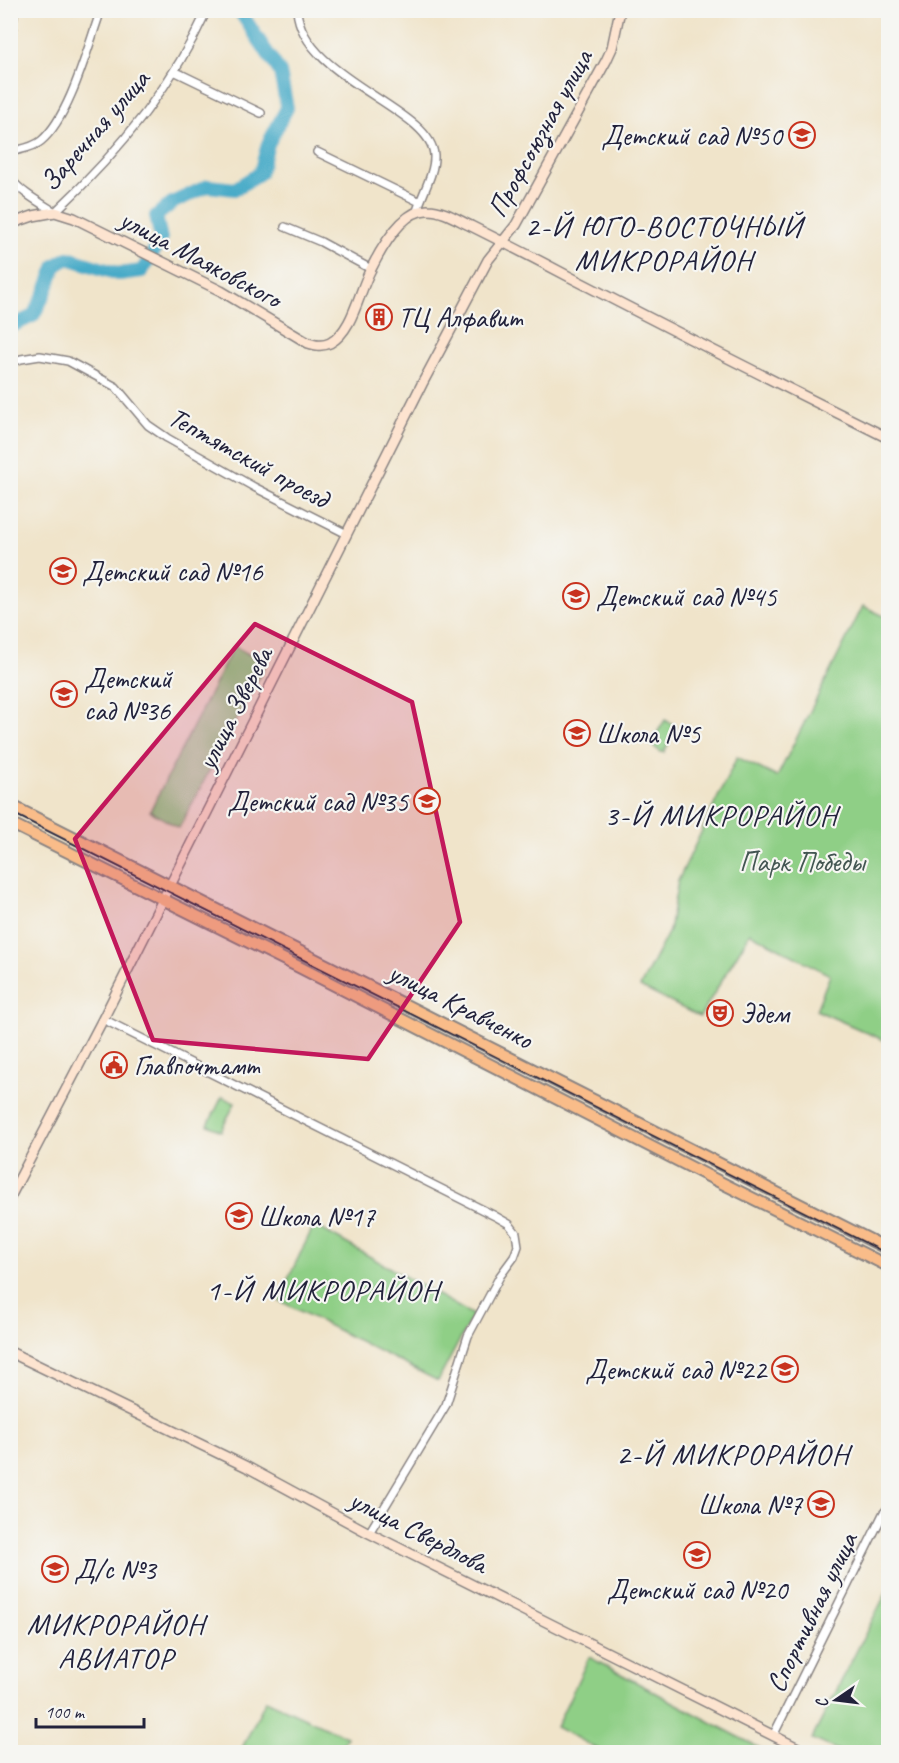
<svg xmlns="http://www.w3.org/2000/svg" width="899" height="1763" viewBox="0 0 899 1763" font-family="Caveat,sans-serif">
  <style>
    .green { fill: #8fcf86; stroke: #587860; stroke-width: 1.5 }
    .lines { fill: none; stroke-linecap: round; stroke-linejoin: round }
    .river { stroke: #49abc8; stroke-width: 14 }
    .minor-casing { stroke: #898382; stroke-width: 10 }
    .secondary-casing { stroke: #898382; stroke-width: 12 }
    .primary-casing { stroke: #898382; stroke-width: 14 }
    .minor { stroke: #fff; stroke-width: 7 }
    .secondary { stroke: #fde4d0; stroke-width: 9 }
    .primary { stroke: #f9bc89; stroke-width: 10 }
    .tram { stroke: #22223b; stroke-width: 1.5 }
    .marked { fill: #c2185b; fill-opacity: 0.2; stroke: #c2185b; stroke-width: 4.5; stroke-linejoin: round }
    .labels { text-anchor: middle; stroke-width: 4.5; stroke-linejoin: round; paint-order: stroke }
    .street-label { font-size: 28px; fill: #22223b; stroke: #f6f6f2 }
    .poi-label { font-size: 28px; fill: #22223b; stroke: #f6f6f2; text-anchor: start }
    .park-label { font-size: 28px; fill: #435652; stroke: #f6f6f2 }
    .neighbourhood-label { font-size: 30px; letter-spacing: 1.5px; fill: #22223b; stroke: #f6f6f2 }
  </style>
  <rect width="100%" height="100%" fill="#f6f6f2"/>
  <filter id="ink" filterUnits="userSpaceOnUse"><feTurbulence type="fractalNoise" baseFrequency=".0167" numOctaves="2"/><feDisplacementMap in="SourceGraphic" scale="12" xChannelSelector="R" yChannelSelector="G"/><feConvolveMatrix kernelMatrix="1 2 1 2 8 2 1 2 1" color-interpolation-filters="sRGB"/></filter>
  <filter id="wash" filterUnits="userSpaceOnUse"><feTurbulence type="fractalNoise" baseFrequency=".008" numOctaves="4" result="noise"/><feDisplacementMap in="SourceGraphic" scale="24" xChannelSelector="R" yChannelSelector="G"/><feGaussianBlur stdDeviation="1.35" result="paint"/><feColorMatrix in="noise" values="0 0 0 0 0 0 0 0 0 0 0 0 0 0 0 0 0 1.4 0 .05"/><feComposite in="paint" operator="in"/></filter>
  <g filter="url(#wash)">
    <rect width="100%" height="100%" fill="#f0e4ca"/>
    <path class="green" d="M 863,606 L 888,618 L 888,1042 L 816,1010 L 830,975 L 750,933 L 700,1017 L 640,987 L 669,931 L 678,881 L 737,757 L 777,777 Z
      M 234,646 L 266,664 L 179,828 L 150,811 Z
      M 665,720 L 676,726 L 676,729 L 664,752 L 661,752 L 650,744 Z
      M 222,1097 L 235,1103 L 221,1131 L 208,1125 Z
      M 314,1225 L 473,1315 L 438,1381 L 278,1300 Z
      M 888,1589 L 888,1752 L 842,1752 L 812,1739 Z
      M 589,1657 L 767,1752 L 603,1752 L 556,1727 Z
      M 266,1700 L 347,1737 L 339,1752 L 240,1752 Z"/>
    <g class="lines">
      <path class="river" d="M 10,327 L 33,316 L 45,293 L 56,265 L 68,258 L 119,274 L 142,271 L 161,239 L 156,216 L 172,203 L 208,186 L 235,189 L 260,173 L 268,144 L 287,108 L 280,72 L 239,10"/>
    </g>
  </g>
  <g filter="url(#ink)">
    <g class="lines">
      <defs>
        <path id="minor" d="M 297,10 C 302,79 431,108 434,155 C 435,173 422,194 417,211
          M 10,55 L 14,10
          M 174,71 L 261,113
          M 10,152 C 20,149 33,148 41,141 C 70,117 88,46 101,10
          M 317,152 L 420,202
          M 10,178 C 22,193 39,202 55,212 C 116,155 172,87 207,10
          M 285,227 L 321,242 L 371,269
          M 10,363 L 21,359 L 40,356 L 68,361 L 116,387 L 148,425 L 167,438 L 254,487 L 347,534
          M 103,1019 L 495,1216 L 509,1224 L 516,1233 L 518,1246 L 514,1257 L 500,1276 L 468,1336 L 446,1405 L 369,1533
          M 773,1736 L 883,1514 L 888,1508"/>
        <path id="secondary" d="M 10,224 L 33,216 L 55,212 L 74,218 L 221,291 L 308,343 C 315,345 322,347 330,343 C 353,331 359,291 371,269 C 381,249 403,209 428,210 C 443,210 458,220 471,226 C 503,242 536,259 568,276 C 674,331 781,385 888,438
          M 10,1197 L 103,1019 L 422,384 L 488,260 L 516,225 L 606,61 L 612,48 L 620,10
          M 10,1352 L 247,1467 L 369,1533 L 806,1752"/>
        <path id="primary" d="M 10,805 L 888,1249
          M 10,823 L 299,967 L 712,1178 L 888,1266"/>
      </defs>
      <use href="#minor" class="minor-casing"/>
      <use href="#secondary" class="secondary-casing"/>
      <use href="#primary" class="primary-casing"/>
      <use href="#minor" class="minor"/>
      <use href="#secondary" class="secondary"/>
      <use href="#primary" class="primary"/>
      <path class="tram" d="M 10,812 L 888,1254"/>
    </g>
  </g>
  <path class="marked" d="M 255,624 L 412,702 L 460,922 L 368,1059 L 153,1040 L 75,839 Z"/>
  <defs>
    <symbol id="school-ring" viewBox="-11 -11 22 22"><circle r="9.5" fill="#f6f6f2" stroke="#c8321e" stroke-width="1.5"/><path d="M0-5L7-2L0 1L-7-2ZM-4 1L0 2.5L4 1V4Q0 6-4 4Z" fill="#c8321e"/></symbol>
    <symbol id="building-ring" viewBox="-11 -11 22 22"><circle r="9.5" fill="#f6f6f2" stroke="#c8321e" stroke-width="1.5"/><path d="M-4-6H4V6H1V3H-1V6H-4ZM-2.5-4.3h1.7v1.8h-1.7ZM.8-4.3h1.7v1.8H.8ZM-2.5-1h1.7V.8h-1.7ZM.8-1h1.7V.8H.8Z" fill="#c8321e"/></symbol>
    <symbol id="theatre-ring" viewBox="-11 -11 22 22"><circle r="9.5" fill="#f6f6f2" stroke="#c8321e" stroke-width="1.5"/><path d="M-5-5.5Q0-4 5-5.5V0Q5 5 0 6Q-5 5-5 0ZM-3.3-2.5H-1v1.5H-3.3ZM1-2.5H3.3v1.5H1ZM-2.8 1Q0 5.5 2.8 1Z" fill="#c8321e"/></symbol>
    <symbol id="civic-ring" viewBox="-11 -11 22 22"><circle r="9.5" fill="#f6f6f2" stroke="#c8321e" stroke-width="1.5"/><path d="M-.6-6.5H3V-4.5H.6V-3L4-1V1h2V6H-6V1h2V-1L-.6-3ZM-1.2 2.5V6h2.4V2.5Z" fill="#c8321e"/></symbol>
  </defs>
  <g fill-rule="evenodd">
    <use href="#school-ring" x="787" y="120" width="30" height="30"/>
    <use href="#building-ring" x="364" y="302" width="30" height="30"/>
    <use href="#school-ring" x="48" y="556" width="30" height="30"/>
    <use href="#school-ring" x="561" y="581" width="30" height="30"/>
    <use href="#school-ring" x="49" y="679" width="30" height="30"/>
    <use href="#school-ring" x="562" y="718" width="30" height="30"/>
    <use href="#school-ring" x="412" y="786" width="30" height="30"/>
    <use href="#theatre-ring" x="705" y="998" width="30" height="30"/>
    <use href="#civic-ring" x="99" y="1050" width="30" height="30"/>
    <use href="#school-ring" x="224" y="1201" width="30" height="30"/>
    <use href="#school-ring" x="770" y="1354" width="30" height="30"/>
    <use href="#school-ring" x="806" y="1489" width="30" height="30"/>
    <use href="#school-ring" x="682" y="1540" width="30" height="30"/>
    <use href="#school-ring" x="40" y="1554" width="30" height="30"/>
  </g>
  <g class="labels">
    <g class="street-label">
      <text transform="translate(94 130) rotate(-49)" y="10">Заречная улица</text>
      <text transform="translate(539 133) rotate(-61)" y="10">Профсоюзная улица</text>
      <text transform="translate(201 258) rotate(28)" y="10">улица Маяковского</text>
      <text transform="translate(249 457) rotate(29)" y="10">Тептятский проезд</text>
      <text transform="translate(234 708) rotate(-63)" y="10">улица Зверева</text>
      <text transform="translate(461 1005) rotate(27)" y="10">улица Кравченко</text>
      <text transform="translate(419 1531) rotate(27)" y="10">улица Свердлова</text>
      <text transform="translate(811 1612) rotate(-64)" y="10">Спортивная улица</text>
    </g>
    <g class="poi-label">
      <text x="782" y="145" text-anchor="end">Детский сад №50</text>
      <text x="398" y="327">ТЦ Алфавит</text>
      <text x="82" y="581">Детский сад №16</text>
      <text x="596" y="606">Детский сад №45</text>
      <text x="84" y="688">Детский<tspan x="84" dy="32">сад №36</tspan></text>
      <text x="596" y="743">Школа №5</text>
      <text x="408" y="811" text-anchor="end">Детский сад №35</text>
      <text x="740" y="1023">Эдем</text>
      <text x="134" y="1075">Главпочтамт</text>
      <text x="258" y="1226">Школа №17</text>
      <text x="766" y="1379" text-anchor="end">Детский сад №22</text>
      <text x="802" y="1514" text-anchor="end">Школа №7</text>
      <text x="74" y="1579">Д/с №3</text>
      <text x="697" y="1599" text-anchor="middle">Детский сад №20</text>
    </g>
    <g class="park-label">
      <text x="802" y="871">Парк Победы</text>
    </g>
    <g class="neighbourhood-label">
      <text x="664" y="236">2-Й ЮГО-ВОСТОЧНЫЙ<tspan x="664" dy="34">МИКРОРАЙОН</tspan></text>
      <text x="721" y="825">3-Й МИКРОРАЙОН</text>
      <text x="323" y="1300">1-Й МИКРОРАЙОН</text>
      <text x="733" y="1464">2-Й МИКРОРАЙОН</text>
      <text x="116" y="1634">МИКРОРАЙОН<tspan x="116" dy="34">АВИАТОР</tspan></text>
    </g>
  </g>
  <rect width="899" height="1763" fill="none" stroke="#f6f6f2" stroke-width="36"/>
  <g transform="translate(836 1700) rotate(256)" stroke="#f6f6f2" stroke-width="4.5" paint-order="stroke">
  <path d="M0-4.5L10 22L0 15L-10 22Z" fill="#22223b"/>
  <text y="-9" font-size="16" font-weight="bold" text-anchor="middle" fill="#22223b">С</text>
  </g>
  <path d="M36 1718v9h108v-9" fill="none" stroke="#22223b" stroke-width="3"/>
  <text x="45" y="1718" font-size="18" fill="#22223b" stroke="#f6f6f2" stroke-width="4.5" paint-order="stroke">100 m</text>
</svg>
